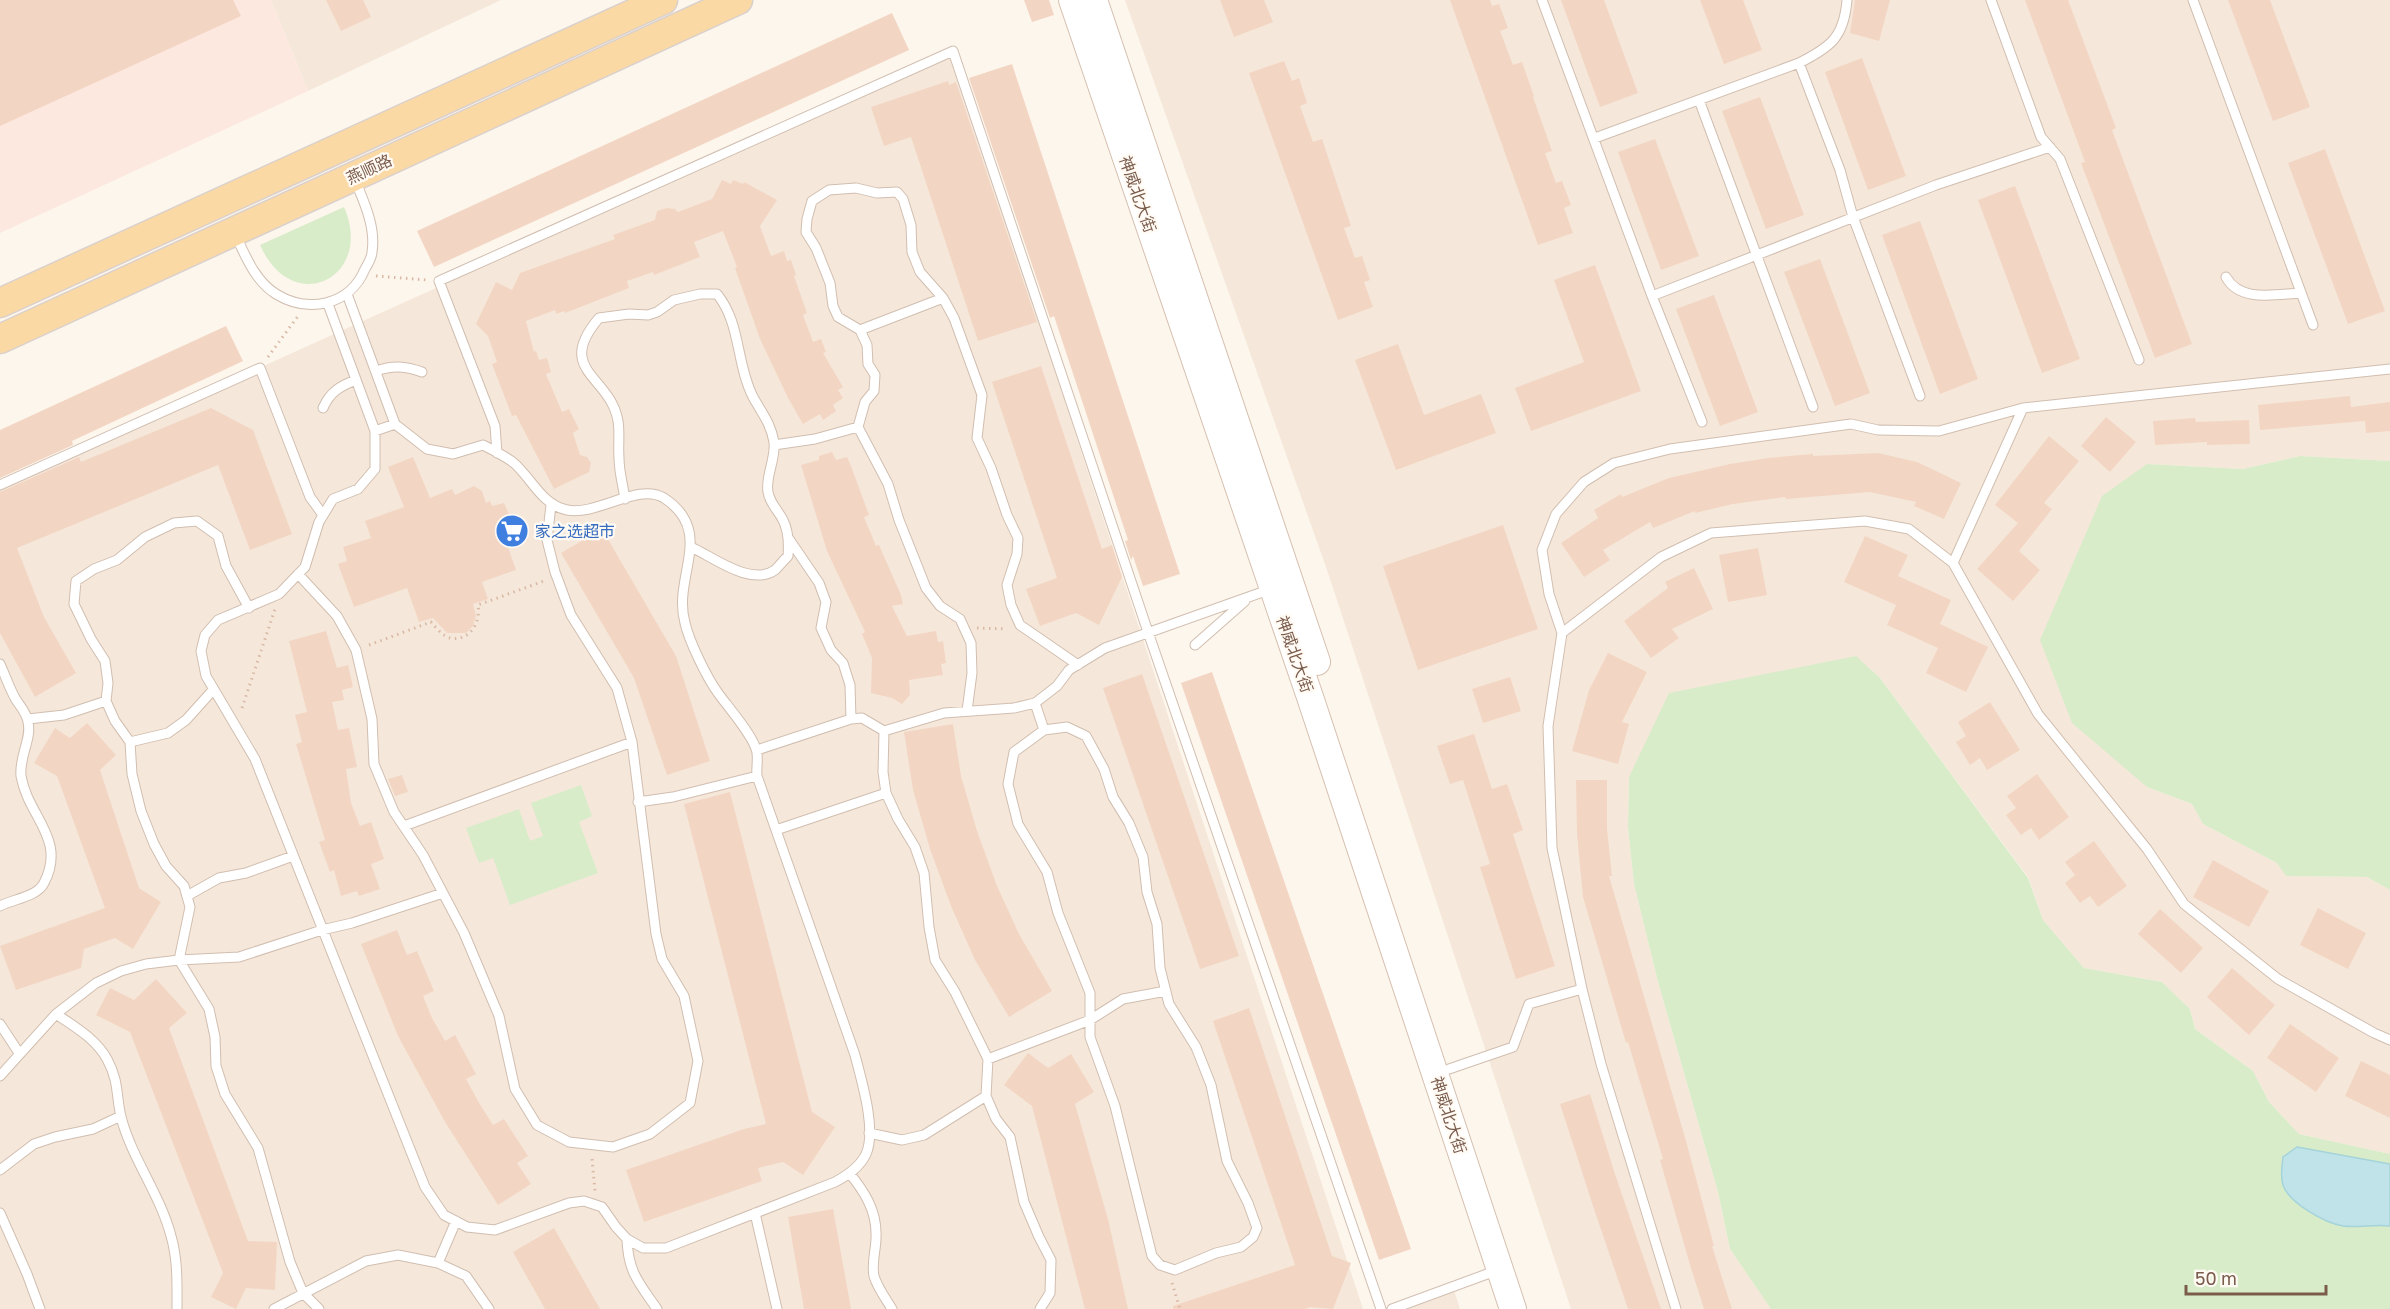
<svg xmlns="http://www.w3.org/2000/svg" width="2390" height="1309" viewBox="0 0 2390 1309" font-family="'Golos Text','Noto Sans SC',sans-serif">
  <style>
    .residential { fill: #f5e8da }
    .commercial { fill: #fde8e0 }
    .green { fill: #d8ecc9 }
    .water { fill: #bfe3e8; stroke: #a5d3da; stroke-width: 1.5 }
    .building { fill: #f3d5c3 }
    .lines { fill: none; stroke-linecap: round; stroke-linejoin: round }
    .lane-casing { stroke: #d1beb0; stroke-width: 11 }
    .secondary-casing { stroke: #d6c0b0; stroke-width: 28 }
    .primary-casing { stroke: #dad1cd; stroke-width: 31 }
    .path { stroke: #d9b8a5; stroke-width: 3; stroke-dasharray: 1.5 4.5; stroke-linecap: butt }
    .lane { stroke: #fff; stroke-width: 9 }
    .secondary { stroke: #fff; stroke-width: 26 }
    .primary { stroke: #fbd9a5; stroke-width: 28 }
    .labels { text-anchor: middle; stroke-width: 4.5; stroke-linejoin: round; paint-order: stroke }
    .street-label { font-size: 16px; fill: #7a5c4d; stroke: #fffaf3 }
    .shop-label { font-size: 16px; fill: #366cbe; stroke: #fffaf3; text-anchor: start }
  </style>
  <rect width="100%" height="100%" fill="#fdf6ec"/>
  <path class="residential" d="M 271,0 L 501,0 L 308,91 Z
    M 1125,0 L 2390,0 L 2390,461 L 2300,456 L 2243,469 L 2146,464 L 2147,787 L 2192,804 L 2203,824 L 2277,863 L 2287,876 L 2367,877 L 2390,890 L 2390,1154 L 2299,1134 L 2269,1102 L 2253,1071 L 2195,1029 L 2190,1009 L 2162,982 L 2084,968 L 2043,920 L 2028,877 L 1880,678 L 1855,656 L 1629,777 L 1628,828 L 1634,884 L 1658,982 L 1718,1192 L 1730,1249 L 1771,1309 L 1571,1309 L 1327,570 Z
    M 951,55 L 1363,1309 L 0,1309 L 0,485 Z
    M 1454,1290 L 1460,1309 L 1404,1309 Z"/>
  <path class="commercial" d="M 0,0 L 271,0 L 308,91 L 0,233 Z"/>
  <path class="green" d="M 344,207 C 375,277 293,319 260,245 Z
    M 2300,456 L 2390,461 L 2390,890 L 2367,877 L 2286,876 L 2277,863 L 2203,824 L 2192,804 L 2147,787 L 2072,723 L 2040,640 L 2102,496 L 2147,464 L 2243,469 Z
    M 1856,656 L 1880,678 L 2028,878 L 2043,920 L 2084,968 L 2162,982 L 2190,1009 L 2195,1029 L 2253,1071 L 2269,1102 L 2299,1134 L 2390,1154 L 2390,1309 L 1771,1309 L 1730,1249 L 1718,1192 L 1658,982 L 1634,884 L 1628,828 L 1629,777 L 1669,693 Z
    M 581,785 L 592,816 L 579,822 L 598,873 L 510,905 L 493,858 L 479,863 L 466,828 L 519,809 L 530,841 L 543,836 L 531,803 Z"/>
  <path class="water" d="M 2297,1147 L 2390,1164 L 2390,1226 C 2375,1224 2358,1228 2343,1226 C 2325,1223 2289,1203 2283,1185 C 2280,1176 2282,1167 2283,1157 Z"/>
  <path class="building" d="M 0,0 L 233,0 L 241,16 L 0,126 Z
    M 326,0 L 363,0 L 371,17 L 341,31 Z
    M 1024,0 L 1049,0 L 1054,15 L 1032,22 Z
    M 1220,0 L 1264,0 L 1273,22 L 1234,37 Z
    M 1450,0 L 1490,0 L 1492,6 L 1499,4 L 1508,28 L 1500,31 L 1513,65 L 1522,62 L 1534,96 L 1533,97 L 1552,151 L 1545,153 L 1556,183 L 1562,181 L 1571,205 L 1564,208 L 1573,233 L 1538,245 Z
    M 1561,0 L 1604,0 L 1638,93 L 1600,107 Z
    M 1700,0 L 1743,0 L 1762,50 L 1724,64 Z
    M 1855,0 L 1890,0 L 1879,41 L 1850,33 Z
    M 2025,0 L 2068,0 L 2116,128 L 2112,130 L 2192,344 L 2155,358 L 2081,163 L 2085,162 Z
    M 2228,0 L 2270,0 L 2310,107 L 2273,121 Z
    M 892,13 L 909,50 L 434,267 L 417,231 Z
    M 1862,58 L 1906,176 L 1868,190 L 1825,72 Z
    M 1284,61 L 1292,81 L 1299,78 L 1307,103 L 1300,106 L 1313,142 L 1322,139 L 1351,226 L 1344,228 L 1355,258 L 1362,256 L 1370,280 L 1364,282 L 1373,307 L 1338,320 L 1249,73 Z
    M 1012,64 L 1180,574 L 1143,586 L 1133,556 L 1131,560 L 1125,541 L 1128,540 L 1054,316 L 1050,318 L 969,78 Z
    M 948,81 L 949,85 L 956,82 L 1037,322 L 978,341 L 911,137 L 884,146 L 871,107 Z
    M 1760,97 L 1804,215 L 1766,229 L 1722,111 Z
    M 1655,139 L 1699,256 L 1661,270 L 1618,152 Z
    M 2325,149 L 2385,311 L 2348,324 L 2288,163 Z
    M 722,180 L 731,184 L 733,180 L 743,184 L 744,182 L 777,200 L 760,226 L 771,256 L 784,251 L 787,261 L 791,260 L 796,275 L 794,276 L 807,313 L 803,315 L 813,342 L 821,339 L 826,352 L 823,353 L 843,387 L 838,390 L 843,398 L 833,405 L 836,411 L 823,420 L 820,414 L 803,424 L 788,398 L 760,339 L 735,268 L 737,267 L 723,231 L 694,242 L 700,257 L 654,275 L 653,272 L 627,281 L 629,288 L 565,313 L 564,311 L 556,314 L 555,310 L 526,321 L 534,352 L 536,351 L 539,360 L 547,358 L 551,372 L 546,374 L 562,412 L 569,409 L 579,429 L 573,433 L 580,455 L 587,457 L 591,463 L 589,472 L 554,489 L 516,415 L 512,416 L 492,364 L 497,362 L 488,336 L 476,324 L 496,282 L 512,290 L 520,273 L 615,239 L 613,235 L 655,220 L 657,211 L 667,208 L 675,209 L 678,212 L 712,199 Z
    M 2015,186 L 2080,359 L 2042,373 L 1978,200 Z
    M 1920,221 L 1978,379 L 1940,394 L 1882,235 Z
    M 1820,259 L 1870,393 L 1835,406 L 1784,272 Z
    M 1595,265 L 1641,391 L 1531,431 L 1515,388 L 1584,362 L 1554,280 Z
    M 1714,295 L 1758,412 L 1720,426 L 1676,309 Z
    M 226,326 L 243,361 L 72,441 L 73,445 L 0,478 L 0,430 Z
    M 1398,344 L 1424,415 L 1481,394 L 1496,433 L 1396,470 L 1355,360 Z
    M 1041,366 L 1102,549 L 1112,545 L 1122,577 L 1099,625 L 1076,613 L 1040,626 L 1026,589 L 1057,578 L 992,382 Z
    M 2350,396 L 2351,407 L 2390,402 L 2390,431 L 2366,433 L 2365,421 L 2260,430 L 2258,405 Z
    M 211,408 L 253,430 L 292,534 L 250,550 L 218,465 L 17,548 L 44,617 L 76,673 L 35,697 L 0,633 L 0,492 L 79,457 L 81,462 Z
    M 2106,417 L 2136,442 L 2110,472 L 2081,446 Z
    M 2195,418 L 2196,422 L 2249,420 L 2250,444 L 2207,445 L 2207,442 L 2155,445 L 2153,421 Z
    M 2049,436 L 2079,461 L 2044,503 L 2052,509 L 2019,551 L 2040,570 L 2013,601 L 1977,569 L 2018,523 L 1995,505 Z
    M 832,452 L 836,460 L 847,457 L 851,466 L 869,515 L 864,517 L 876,546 L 879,545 L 901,595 L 903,604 L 892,606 L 907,636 L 936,631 L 938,642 L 943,641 L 946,663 L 941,664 L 943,675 L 909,680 L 910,695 L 902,704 L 892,698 L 871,693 L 872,658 L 862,634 L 865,632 L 827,551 L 801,465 L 819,460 L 819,456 Z
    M 1878,453 L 1917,462 L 1961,483 L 1944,519 L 1914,506 L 1916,502 L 1870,492 L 1786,499 L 1785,497 L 1733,504 L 1695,513 L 1695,511 L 1653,528 L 1650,522 L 1603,550 L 1610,560 L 1584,577 L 1561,543 L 1598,518 L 1594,510 L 1621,494 L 1622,497 L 1669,478 L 1730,464 L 1768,458 L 1813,454 L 1813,456 Z
    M 413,457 L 430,498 L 452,489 L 455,495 L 474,486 L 482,491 L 486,503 L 490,501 L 492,506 L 504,503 L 511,519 L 519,517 L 528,540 L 508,547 L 516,570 L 482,582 L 488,599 L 473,604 L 476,616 L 473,626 L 466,633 L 447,633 L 433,618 L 419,622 L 407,588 L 354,607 L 338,564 L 347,561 L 343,547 L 371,538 L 365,521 L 404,507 L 388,467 Z
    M 1503,525 L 1538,629 L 1418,670 L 1383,566 Z
    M 602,529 L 676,656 L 710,761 L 667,775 L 634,678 L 561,553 Z
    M 1865,536 L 1908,555 L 1898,576 L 1951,600 L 1940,624 L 1988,647 L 1966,692 L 1926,673 L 1938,648 L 1887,625 L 1896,605 L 1844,582 Z
    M 1758,548 L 1767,595 L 1728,602 L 1719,555 Z
    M 1694,568 L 1713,609 L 1672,629 L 1679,638 L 1651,658 L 1624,621 L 1668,588 L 1665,582 Z
    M 326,631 L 337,668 L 348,665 L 353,687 L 342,690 L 344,700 L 332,702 L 338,730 L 349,728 L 357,767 L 346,769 L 351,803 L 360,826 L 371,822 L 384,859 L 371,864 L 380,889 L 359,896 L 357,891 L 341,896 L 334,870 L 330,872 L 319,842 L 325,840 L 296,744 L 302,742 L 295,715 L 307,712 L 289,641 Z
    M 1608,653 L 1647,672 L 1622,722 L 1629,724 L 1618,764 L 1572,751 L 1589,690 Z
    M 1212,672 L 1411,1249 L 1379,1260 L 1181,683 Z
    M 1142,674 L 1239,956 L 1200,969 L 1103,688 Z
    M 1510,677 L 1521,711 L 1483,723 L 1472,689 Z
    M 1990,702 L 2020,750 L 1987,770 L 1980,758 L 1970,765 L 1956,742 L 1966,736 L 1958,722 Z
    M 87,723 L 116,755 L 100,770 L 139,888 L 161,902 L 133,949 L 115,938 L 84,949 L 81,968 L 16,990 L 0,946 L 105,908 L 57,776 L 34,763 L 55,728 L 70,738 Z
    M 953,724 L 961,776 L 977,831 L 997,886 L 1019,934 L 1052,991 L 1009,1017 L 975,960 L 951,906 L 930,849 L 913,790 L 904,732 Z
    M 1474,734 L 1492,789 L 1507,784 L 1523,830 L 1513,834 L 1555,966 L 1516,979 L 1480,867 L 1490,864 L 1463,780 L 1450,784 L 1437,746 Z
    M 2037,774 L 2069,817 L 2039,840 L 2031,828 L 2021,835 L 2006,815 L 2016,808 L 2007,796 Z
    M 402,775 L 408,792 L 395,796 L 388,779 Z
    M 1576,780 L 1607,780 L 1607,829 L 1612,876 L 1609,876 L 1686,1141 L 1714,1246 L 1712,1246 L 1732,1309 L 1704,1309 L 1690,1265 L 1660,1160 L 1663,1159 L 1628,1042 L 1626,1043 L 1583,897 L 1577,834 Z
    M 730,792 L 812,1112 L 835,1127 L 803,1175 L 783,1162 L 758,1168 L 762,1181 L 644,1222 L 626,1170 L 744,1129 L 766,1124 L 684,804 Z
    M 2094,841 L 2127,886 L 2098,907 L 2090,896 L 2080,903 L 2065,883 L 2075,875 L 2065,862 Z
    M 2213,860 L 2269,891 L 2249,927 L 2193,897 Z
    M 2318,908 L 2366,933 L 2348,969 L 2300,945 Z
    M 2160,909 L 2203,948 L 2181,973 L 2138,934 Z
    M 397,930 L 407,955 L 417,951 L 434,991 L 423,996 L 432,1018 L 445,1041 L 455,1035 L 476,1074 L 466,1079 L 478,1101 L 493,1125 L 504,1119 L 528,1156 L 517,1163 L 531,1184 L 498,1205 L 445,1122 L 398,1036 L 361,944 Z
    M 2232,968 L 2275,1005 L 2249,1035 L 2207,997 Z
    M 156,979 L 187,1013 L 169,1028 L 248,1241 L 277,1242 L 275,1290 L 246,1288 L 236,1309 L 211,1297 L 223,1273 L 130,1032 L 96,1015 L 110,988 L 134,1000 Z
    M 1249,1008 L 1332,1256 L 1351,1263 L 1333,1309 L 1310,1307 L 1305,1309 L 1173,1309 L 1173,1306 L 1295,1265 L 1213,1021 Z
    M 2290,1024 L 2339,1058 L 2316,1092 L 2267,1058 Z
    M 1028,1053 L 1048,1068 L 1071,1054 L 1094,1092 L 1075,1104 L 1108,1219 L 1128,1309 L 1085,1309 L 1032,1106 L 1004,1085 Z
    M 2361,1061 L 2390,1075 L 2390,1118 L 2345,1096 Z
    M 1590,1094 L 1615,1174 L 1661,1309 L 1628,1309 L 1593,1206 L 1560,1104 Z
    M 833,1209 L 851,1309 L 804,1309 L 788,1217 Z
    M 554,1228 L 600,1309 L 545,1309 L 513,1252 Z"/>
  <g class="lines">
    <defs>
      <path id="lane" d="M 1542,0 L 1652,296 L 1702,422
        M 1991,0 L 2041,137 L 2060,159 L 2139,360
        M 2193,0 L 2313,325
        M 1799,63 L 1840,170 L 1853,217 L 1920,396
        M 1699,100 L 1813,407
        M 1595,138 L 1799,63 C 1831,47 1844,37 1847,0
        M 235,234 C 245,255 255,281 276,294 C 309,314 350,305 365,269 C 368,264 372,257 372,252 C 376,227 364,202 355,180
        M 2226,277 C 2240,303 2276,294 2301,293
        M 1652,296 L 1936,185 L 2050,147
        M 328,304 L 375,431 L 375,469 L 358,489 L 333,499 L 319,522 L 305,567 L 279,594 L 218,620 L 205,635 L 201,651 L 206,676 L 255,759 L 425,1187 L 444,1215 L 467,1227 L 495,1230 L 569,1203 L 584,1201 L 602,1207 L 616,1227 L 627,1239 L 643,1248 L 666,1248 L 835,1182 C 848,1175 860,1167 866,1154 C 877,1130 861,1079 855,1055 L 757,776 C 756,768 759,756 756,749 C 751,733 728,707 718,693 C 707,678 689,641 685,623 C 672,577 716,532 664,498 C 638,482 598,516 567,510 C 542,505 532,479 514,463 C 505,456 493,450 483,445 L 453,454 L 427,449 L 395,424 L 347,294
        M 860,330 L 943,298
        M 376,371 C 393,365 405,366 422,372
        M 323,408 C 330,392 340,386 356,380
        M 375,431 L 395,424
        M 774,445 L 815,439 L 858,427
        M 497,453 L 495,426 L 439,281 L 953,51 L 1148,632 L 1381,1309
        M 0,485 L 260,368 L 310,497 L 323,515
        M 625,499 C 623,485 619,472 619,458 C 618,446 620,433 618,421 C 610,375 554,371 599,318 L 629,314 L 648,315 L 657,312 L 674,300 L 700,294 L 717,294 C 741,323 736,364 753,397 C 762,413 771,424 774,442 C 776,459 765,477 768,492 C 770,504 778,510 783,520 C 789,532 789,544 788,556 C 784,560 779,566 775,570 C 751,587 713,557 691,547
        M 789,539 L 819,583 L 826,602 L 821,628 L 831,650 L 843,663 L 850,685 L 851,719
        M 1953,563 L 2023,408
        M 298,574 L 337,616 L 356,650 L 372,719 L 374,764 L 394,812 L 423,855 L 464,933 L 499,1016 L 515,1089 L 537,1125 L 569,1142 L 613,1147 L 650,1134 L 690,1103 L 698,1061 L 684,996 L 662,959 L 656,934 L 632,742 L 617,688 L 571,615 L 555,572 L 547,540 L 551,505
        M 249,608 L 226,566 L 218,536 L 197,521 L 174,523 L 145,537 L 117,560 L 94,569 L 76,581 L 74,604 L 91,639 L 105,661 L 108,683 L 106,701 L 115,721 L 130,742 L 132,774 L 141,811 L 154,844 L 166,866 L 184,886 L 190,907 L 179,960 L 209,1009 L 215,1037 L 216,1066 L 225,1094 L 258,1148 L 290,1262 L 303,1293 L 319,1309
        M 1562,633 L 1549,594 L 1542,550 L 1556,514 L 1584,482 L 1614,463 L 1670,449 L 1851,424 L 1878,430 L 1939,431 L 2023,408 L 2390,369
        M 1195,645 L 1245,601
        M 0,664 C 5,675 9,687 15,698 C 19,705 27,713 28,722 C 32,739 19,756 21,776 C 28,817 67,839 44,883 C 37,897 13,899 0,906
        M 1035,703 L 1044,730
        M 967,711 L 972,673 L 971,643 L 960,619 L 940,606 L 926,588 L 899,520 L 888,484 L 858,427 L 865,402 L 874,391 L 875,375 L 868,364 L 867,345 L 860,330 L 838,317 L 833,306 L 830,283 L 816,248 L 806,232 L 807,219 L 812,201 L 829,190 L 856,188 L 877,193 L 897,192 L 903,199 L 911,225 L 912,252 L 920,272 L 943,298 L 954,318 L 982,395 L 977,438 L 991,468 L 1007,515 L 1018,538 L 1017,554 L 1007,585 L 1011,605 L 1020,625 L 1078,665
        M 28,719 L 64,715 L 106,701
        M 1067,727 L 1086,736 L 1104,769 L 1113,797 L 1129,823 L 1143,857 L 1147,892 L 1157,924 L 1160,968 L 1169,1004 L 1196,1047 L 1211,1085 L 1227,1161 L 1248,1203 L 1257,1228 L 1253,1237 L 1241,1247 L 1216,1253 L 1175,1270 L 1160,1265 L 1152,1256 L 1115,1106 L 1090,1037 L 1090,993 L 1058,913 L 1047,872 L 1018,824 L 1008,784 L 1014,752 L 1044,730 Z
        M 884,731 L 883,772 L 886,793 L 898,819 L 915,847 L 924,873 L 929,927 L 935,960 L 955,992 L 988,1059 L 986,1096 L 996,1119 L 1010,1137 L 1024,1202 L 1039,1237 L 1051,1260 L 1050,1293 L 1040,1309
        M 130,742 L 168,733 L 186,720 L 213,690
        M 757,750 L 851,719 L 862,718 L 884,731 L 944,713 L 1014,708 L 1035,703 L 1057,686 L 1069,670 L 1105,648 L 1271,589
        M 638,802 L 673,797 L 757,776
        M 404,826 L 632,742
        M 776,830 L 886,793
        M 187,896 L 219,878 L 246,873 L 293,856
        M 1582,989 L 1601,1064 L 1676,1309
        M 56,1014 C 75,1027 95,1038 107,1059 C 119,1081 116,1095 121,1117 C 132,1159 160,1194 171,1236 C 178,1260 177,1284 177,1309
        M 0,1024 L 19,1053
        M 988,1059 L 1090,1020 L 1123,999 L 1166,991
        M 1449,1069 L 1513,1047 L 1529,1004 L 1582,989 L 1552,848 L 1548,726 L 1562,633 L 1661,557 L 1711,533 L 1865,521 L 1909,529 L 1953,563 L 2038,714 L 2147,849 L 2184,904 L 2278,979 L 2374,1033 L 2390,1040
        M 0,1076 L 56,1014 L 96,983 L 121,971 L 146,964 L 179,960 L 239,957 L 322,930 L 352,923 L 443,893
        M 869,1133 L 902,1140 L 924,1135 L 986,1096
        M 0,1170 L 34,1144 L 55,1137 L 93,1129 L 121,1116
        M 850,1174 C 864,1191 876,1210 876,1233 C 877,1248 871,1261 874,1276 C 877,1287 886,1299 892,1309
        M 0,1213 L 27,1274 L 40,1309
        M 755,1213 L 777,1309
        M 627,1239 C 628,1272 639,1283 657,1309
        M 438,1263 L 456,1221
        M 274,1309 L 366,1261 L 398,1255 L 438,1263 L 466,1276 L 489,1309
        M 1392,1309 L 1498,1270"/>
      <path id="secondary" d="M 1072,0 L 1310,697 L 1513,1309
        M 1094,0 L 1317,662"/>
      <path id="primary" d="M 0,303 L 663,0
        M 0,339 L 738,0"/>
    </defs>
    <use href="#lane" class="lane-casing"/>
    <use href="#secondary" class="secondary-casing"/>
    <use href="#primary" class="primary-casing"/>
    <path class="path" d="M 376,276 L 427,280
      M 268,357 L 298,316
      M 977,628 L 1007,629
      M 369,645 L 431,622 C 436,628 443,636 450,638 C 470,642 481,622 478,605 L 544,581
      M 242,708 L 275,609
      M 592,1159 L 595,1191
      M 1172,1283 L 1180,1309"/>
    <use href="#lane" class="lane"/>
    <use href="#secondary" class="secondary"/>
    <use href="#primary" class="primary"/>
  </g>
  <defs>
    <symbol id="supermarket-disc" viewBox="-11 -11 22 22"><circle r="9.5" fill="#3f7fe0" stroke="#fffaf3"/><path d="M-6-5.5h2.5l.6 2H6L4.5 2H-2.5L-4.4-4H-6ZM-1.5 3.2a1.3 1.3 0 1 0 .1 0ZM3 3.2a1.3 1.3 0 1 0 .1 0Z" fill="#fff"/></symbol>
  </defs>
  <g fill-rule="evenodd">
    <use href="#supermarket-disc" x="493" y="512" width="38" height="38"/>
  </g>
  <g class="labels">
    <g class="street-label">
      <text transform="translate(369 169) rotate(-25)" y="6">燕顺路</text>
      <text transform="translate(1138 194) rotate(71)" y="6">神威北大街</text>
      <text transform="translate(1295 654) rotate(71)" y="6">神威北大街</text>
      <text transform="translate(1449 1115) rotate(72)" y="6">神威北大街</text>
    </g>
    <g class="shop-label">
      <text x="535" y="537">家之选超市</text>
    </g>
  </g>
  <path d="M2186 1285v9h140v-9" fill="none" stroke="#7a5c4d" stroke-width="3"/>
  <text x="2195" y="1285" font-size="18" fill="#7a5c4d" stroke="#fffaf3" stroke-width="4.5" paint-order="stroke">50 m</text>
</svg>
